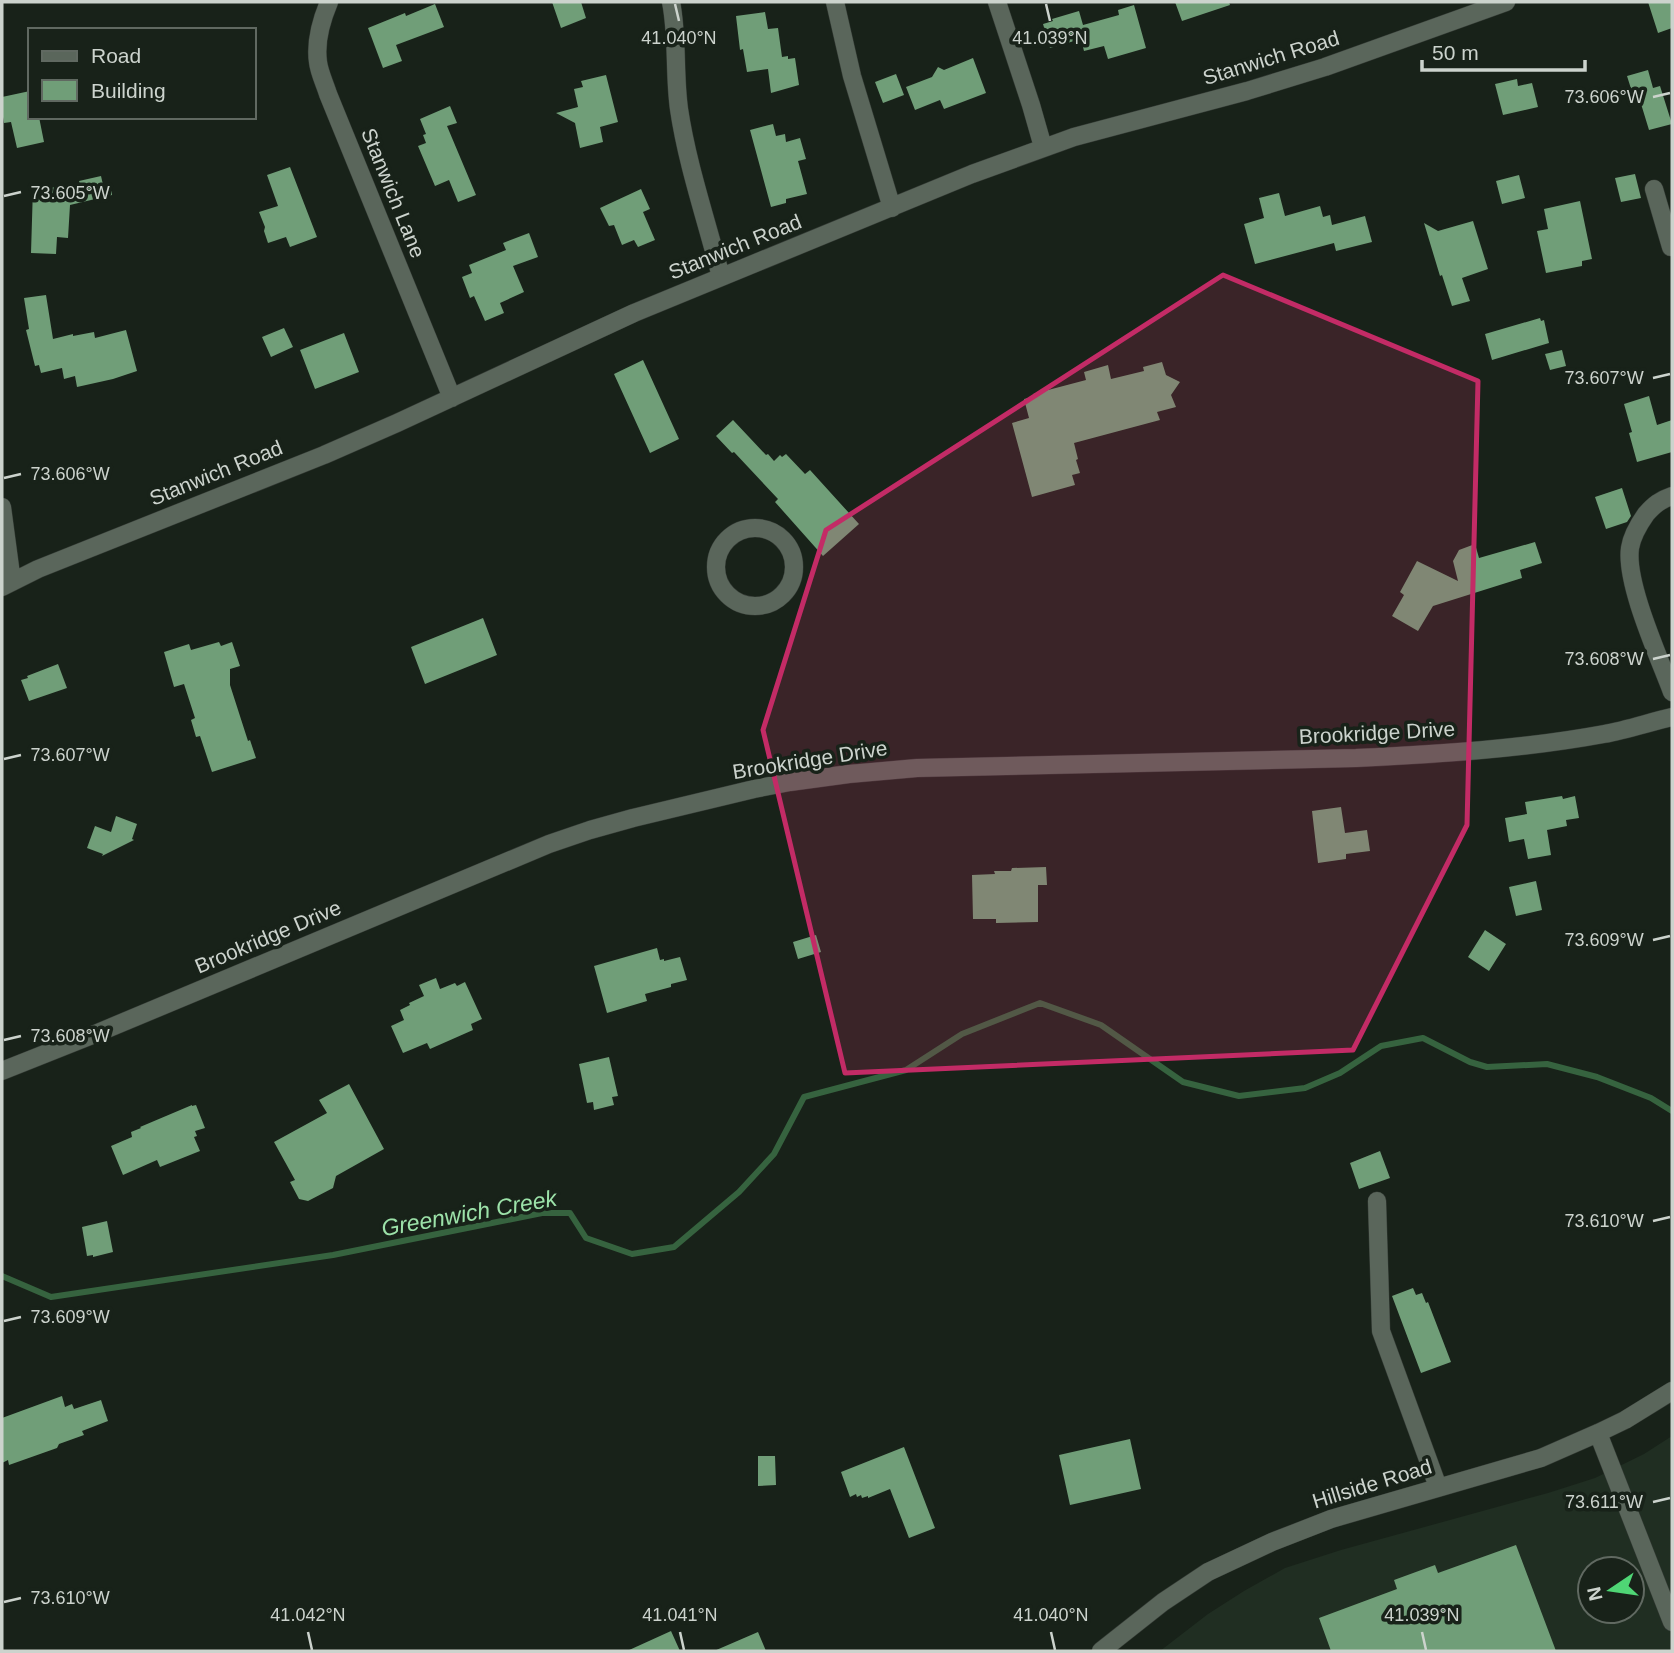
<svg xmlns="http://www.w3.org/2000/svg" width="1674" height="1653" viewBox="0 0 1674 1653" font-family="Helvetica,sans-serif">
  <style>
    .built { fill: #202e22; fill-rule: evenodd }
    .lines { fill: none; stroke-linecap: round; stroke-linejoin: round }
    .stream { stroke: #36633f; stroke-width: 6 }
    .building { fill: #709e78 }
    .minor-casing { stroke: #343b35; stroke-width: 19 }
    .minor { stroke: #5a665b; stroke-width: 18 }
    .marked { fill: #c32b66; fill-opacity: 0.2; stroke: #c32b66; stroke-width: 5; stroke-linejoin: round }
    .ticks { fill: none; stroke: #ccd3cd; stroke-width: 2.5 }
    .labels { text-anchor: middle; stroke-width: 7; stroke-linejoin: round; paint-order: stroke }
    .street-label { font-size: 21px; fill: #ccd3cd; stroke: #182219 }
    .water-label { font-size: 23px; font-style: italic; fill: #9ce2a9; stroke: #182219 }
    .ticks-label { font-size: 18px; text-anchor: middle; fill: #ccd3cd; stroke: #182219; stroke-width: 7; stroke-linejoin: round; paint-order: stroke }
  </style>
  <rect width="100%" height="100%" fill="#182219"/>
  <path class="built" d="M 1672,1436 L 1672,1651 L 1160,1651 L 1208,1614 L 1244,1591 L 1285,1568 L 1341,1550 L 1548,1493 L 1595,1478 L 1644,1454 ZM 1590,1569 L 1632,1569 L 1632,1611 L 1590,1611 Z"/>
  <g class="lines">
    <path class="stream" d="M 2,1276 L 51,1297 L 333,1255 L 542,1213 L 570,1213 L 586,1238 L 632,1254 L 674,1247 L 739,1192 L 774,1154 L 804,1097 L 906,1070 L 962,1034 L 1040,1003 L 1101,1025 L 1183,1082 L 1239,1096 L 1305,1088 L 1340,1073 L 1381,1046 L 1423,1038 L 1470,1062 L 1487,1067 L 1547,1064 L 1597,1077 L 1651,1098 L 1672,1111"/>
  </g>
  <path class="building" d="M 552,2 L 581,2 L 586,18 L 561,28 Z
    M 1175,2 L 1229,2 L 1230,5 L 1182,21 Z
    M 1648,2 L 1672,2 L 1672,28 L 1658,33 Z
    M 435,4 L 444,27 L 396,45 L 402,61 L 383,68 L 368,28 L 405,13 L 406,16 Z
    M 1134,5 L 1146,48 L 1108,59 L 1104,46 L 1084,51 L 1081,39 L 1050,48 L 1043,24 L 1053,21 L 1052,19 L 1079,11 L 1083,25 L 1119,15 L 1118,10 Z
    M 765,12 L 768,29 L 778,28 L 782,57 L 788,56 L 788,59 L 795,58 L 799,85 L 771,93 L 768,69 L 747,72 L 743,49 L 740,50 L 736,16 Z
    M 973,58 L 986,93 L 944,109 L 940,100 L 915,110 L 906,87 L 932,77 L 938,67 L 944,70 Z
    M 1648,70 L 1653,88 L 1660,86 L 1672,124 L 1649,130 L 1638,94 L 1633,95 L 1627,76 Z
    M 896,74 L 904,95 L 883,103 L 875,82 Z
    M 606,75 L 618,122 L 600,127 L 603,142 L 580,148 L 575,123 L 556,113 L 578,107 L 574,89 L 583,87 L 581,81 Z
    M 1517,79 L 1518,86 L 1532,83 L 1538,107 L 1503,115 L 1495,84 Z
    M 30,91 L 30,117 L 39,117 L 44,142 L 17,148 L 11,122 L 4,123 L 2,111 L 2,97 Z
    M 450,106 L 457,123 L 447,126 L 476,195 L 458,202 L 449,180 L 435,186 L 418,146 L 426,143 L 423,135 L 426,134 L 420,119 Z
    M 773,124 L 776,136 L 785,134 L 786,142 L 800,138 L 806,159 L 798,161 L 807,194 L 786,199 L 786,203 L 771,207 L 750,130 Z
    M 290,167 L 317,237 L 290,247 L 286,237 L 268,243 L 264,231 L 265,227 L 259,212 L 278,206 L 267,175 Z
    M 1635,174 L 1641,198 L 1621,202 L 1615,178 Z
    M 1519,175 L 1525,198 L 1502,204 L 1496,181 Z
    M 101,176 L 104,189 L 112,189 L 112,195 L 70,205 L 68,238 L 57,237 L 56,254 L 31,253 L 33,187 L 81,188 L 79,181 Z
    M 641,189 L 650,209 L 643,212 L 655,240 L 638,247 L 634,240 L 622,245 L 614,225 L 609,226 L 600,208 Z
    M 1279,193 L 1285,216 L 1320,206 L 1323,217 L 1330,215 L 1332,225 L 1365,216 L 1372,242 L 1336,251 L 1334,243 L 1255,264 L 1244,224 L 1264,218 L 1259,198 Z
    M 1580,201 L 1592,259 L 1582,261 L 1582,266 L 1546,273 L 1537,231 L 1548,229 L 1544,209 Z
    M 1473,221 L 1488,269 L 1462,278 L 1470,301 L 1452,306 L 1442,275 L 1440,276 L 1424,223 L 1438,231 Z
    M 529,233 L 538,257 L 513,266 L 524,292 L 500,303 L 504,313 L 485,321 L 474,296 L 470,298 L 462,277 L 472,273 L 469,265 L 506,250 L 503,243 Z
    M 46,295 L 53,339 L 73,334 L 73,336 L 94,332 L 95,338 L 126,330 L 137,371 L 113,379 L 77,387 L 75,376 L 64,379 L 62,368 L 41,373 L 39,365 L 35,366 L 26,330 L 29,329 L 24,298 Z
    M 1540,318 L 1541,321 L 1544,320 L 1549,343 L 1492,360 L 1485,334 Z
    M 284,328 L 293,347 L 271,357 L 262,337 Z
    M 344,333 L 359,372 L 315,389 L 300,350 Z
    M 1562,350 L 1566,366 L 1550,370 L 1545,354 Z
    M 643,360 L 679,439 L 650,453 L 614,374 Z
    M 1162,362 L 1166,375 L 1180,382 L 1171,395 L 1176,407 L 1157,412 L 1160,420 L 1074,443 L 1078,459 L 1076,460 L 1080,473 L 1072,475 L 1075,485 L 1032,497 L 1012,423 L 1029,418 L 1024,399 L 1034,397 L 1033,394 L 1086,380 L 1084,372 L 1108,365 L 1111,379 L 1144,371 L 1143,367 Z
    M 1649,396 L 1657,425 L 1672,420 L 1672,452 L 1637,462 L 1629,433 L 1632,432 L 1624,404 Z
    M 733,420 L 766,455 L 768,454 L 774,461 L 780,455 L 782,457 L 786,454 L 805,474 L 810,470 L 859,524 L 823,556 L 775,502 L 778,499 L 734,452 L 732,453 L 716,436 Z
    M 1622,488 L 1631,516 L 1627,522 L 1606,529 L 1595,497 Z
    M 1535,542 L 1542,563 L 1520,570 L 1522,578 L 1433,606 L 1418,631 L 1392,616 L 1404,595 L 1400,592 L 1417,561 L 1458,581 L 1453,561 L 1459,550 L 1475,544 L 1479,558 Z
    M 483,618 L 497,655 L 425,684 L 411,647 Z
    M 219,642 L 221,646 L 232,642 L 240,666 L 230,669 L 230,685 L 248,741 L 250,740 L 256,758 L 212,772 L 200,736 L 196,737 L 191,720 L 195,718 L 184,684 L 174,687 L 164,652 L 189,644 L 191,650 Z
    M 58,664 L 67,688 L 29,701 L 21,680 L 28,678 L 27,676 Z
    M 1562,796 L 1563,799 L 1575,796 L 1579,818 L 1566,820 L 1567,826 L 1547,830 L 1551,855 L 1528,859 L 1524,839 L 1509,842 L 1505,818 L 1527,814 L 1525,802 Z
    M 1341,807 L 1345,833 L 1367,830 L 1370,851 L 1346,854 L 1346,859 L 1318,863 L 1312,811 Z
    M 116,816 L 137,824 L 132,839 L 134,840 L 102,856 L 103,854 L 87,848 L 95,826 L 111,832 Z
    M 1046,867 L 1047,885 L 1038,885 L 1038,922 L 996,923 L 996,919 L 973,919 L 972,875 L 995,874 L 994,871 L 1011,871 L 1012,868 Z
    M 1536,881 L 1542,910 L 1516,916 L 1509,887 Z
    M 1485,930 L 1506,944 L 1489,971 L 1468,957 Z
    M 816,935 L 821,952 L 798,959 L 793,942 Z
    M 657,948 L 660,960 L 664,959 L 664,961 L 680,957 L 687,980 L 671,984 L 671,987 L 645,994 L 647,1001 L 607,1013 L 594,966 Z
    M 436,978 L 440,989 L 455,983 L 457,986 L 465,982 L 482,1019 L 471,1024 L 473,1030 L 430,1049 L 427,1043 L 403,1053 L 391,1026 L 404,1020 L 400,1010 L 410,1005 L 409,1003 L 424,996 L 419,985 Z
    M 609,1057 L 618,1096 L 612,1097 L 614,1105 L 594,1110 L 593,1102 L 587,1103 L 579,1064 Z
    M 349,1084 L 384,1149 L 336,1176 L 333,1188 L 308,1201 L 299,1199 L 290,1182 L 295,1180 L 274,1142 L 327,1113 L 319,1100 Z
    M 192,1105 L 192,1106 L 196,1105 L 205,1128 L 195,1131 L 197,1136 L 194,1137 L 200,1151 L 160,1167 L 157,1160 L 123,1175 L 111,1146 L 132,1137 L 131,1132 L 141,1128 L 140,1127 Z
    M 1380,1151 L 1390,1178 L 1359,1189 L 1350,1163 Z
    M 107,1221 L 113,1252 L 93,1257 L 93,1255 L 87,1256 L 82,1227 Z
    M 1413,1288 L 1416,1295 L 1422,1293 L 1426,1303 L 1428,1302 L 1451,1362 L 1421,1373 L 1392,1296 Z
    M 62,1396 L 65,1407 L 72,1404 L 74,1409 L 101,1400 L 108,1421 L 82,1431 L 84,1435 L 59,1444 L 57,1448 L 9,1465 L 8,1460 L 2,1463 L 2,1418 Z
    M 1130,1439 L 1141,1489 L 1070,1505 L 1059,1455 Z
    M 904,1447 L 935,1528 L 909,1538 L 890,1489 L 868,1498 L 868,1496 L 862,1498 L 861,1495 L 857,1497 L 856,1494 L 850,1497 L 841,1472 Z
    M 758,1456 L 775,1456 L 776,1485 L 758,1486 Z
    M 1516,1545 L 1556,1651 L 1331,1651 L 1319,1618 L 1397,1589 L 1394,1580 L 1435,1565 L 1438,1573 Z
    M 671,1631 L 680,1651 L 627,1651 Z
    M 758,1632 L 766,1651 L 714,1651 Z"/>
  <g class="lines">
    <defs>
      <path id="minor" d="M 329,2 C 321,21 315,41 318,62 C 319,72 325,84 328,94 L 452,398
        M 671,2 C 678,37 674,73 679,109 C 687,164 707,222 721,277
        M 835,2 L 852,76 L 892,208
        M 997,2 L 1031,105 L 1043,147
        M 1654,189 L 1671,247 L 1672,247
        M 1672,496 C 1660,500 1654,505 1646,514 C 1639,524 1632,535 1630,548 C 1625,583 1659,657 1672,692
        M 2,507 L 12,582
        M716 567a39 39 0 1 1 78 0a39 39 0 1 1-78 0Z
        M 2,587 L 38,569 L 324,455 L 397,423 L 634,313 L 972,174 L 1074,137 L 1247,91 L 1325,67 L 1506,2
        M 2,1071 L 95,1034 L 549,844 L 590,830 L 633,818 L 754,789 L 790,782 L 849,774 L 917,768 L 1356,758 C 1439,754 1523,749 1604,734 C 1627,730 1650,722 1672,717
        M 1377,1201 L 1381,1331 L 1438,1487
        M 1598,1433 L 1672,1622
        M 1101,1651 L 1163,1602 L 1208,1572 L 1272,1542 L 1331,1519 L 1541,1458 L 1598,1433 L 1625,1420 L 1672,1391"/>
    </defs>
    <use href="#minor" class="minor-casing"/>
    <use href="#minor" class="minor"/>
  </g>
  <path class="marked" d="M 1223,275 L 1478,381 L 1467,825 L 1353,1050 L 845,1073 L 763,730 L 826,530 Z"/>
  <path class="ticks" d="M 675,4 L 679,21M 1046,4 L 1050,21M 1653,97 L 1670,93M 4,196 L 21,192M 1653,378 L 1670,374M 4,478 L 21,474M 1653,659 L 1670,655M 4,759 L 21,755M 1653,940 L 1670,936M 4,1040 L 21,1036M 1653,1221 L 1670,1217M 4,1321 L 21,1317M 1653,1502 L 1670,1498M 4,1602 L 21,1598M 308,1632 L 312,1650M 680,1632 L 684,1650M 1051,1632 L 1055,1650M 1422,1632 L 1426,1650"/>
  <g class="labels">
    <g class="street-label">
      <text transform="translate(1271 58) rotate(-17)" y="7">Stanwich Road</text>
      <text transform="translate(393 193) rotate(68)" y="7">Stanwich Lane</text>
      <text transform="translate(735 247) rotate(-22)" y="7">Stanwich Road</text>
      <text transform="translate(216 473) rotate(-22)" y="7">Stanwich Road</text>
      <text transform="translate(1377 733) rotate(-3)" y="7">Brookridge Drive</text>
      <text transform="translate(810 760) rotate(-9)" y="7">Brookridge Drive</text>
      <text transform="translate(268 937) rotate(-23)" y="7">Brookridge Drive</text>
      <text transform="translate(1372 1484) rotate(-17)" y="7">Hillside Road</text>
    </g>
    <g class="water-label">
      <text transform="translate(469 1213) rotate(-10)" y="8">Greenwich Creek</text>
    </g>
  </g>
  <g class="ticks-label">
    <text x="679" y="44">41.040°N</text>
    <text x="1050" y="44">41.039°N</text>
    <text x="1604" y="103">73.606°W</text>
    <text x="70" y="199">73.605°W</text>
    <text x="1604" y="384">73.607°W</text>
    <text x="70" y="480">73.606°W</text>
    <text x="1604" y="665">73.608°W</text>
    <text x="70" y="761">73.607°W</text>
    <text x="1604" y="946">73.609°W</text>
    <text x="70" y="1042">73.608°W</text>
    <text x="1604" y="1227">73.610°W</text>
    <text x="70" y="1323">73.609°W</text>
    <text x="1604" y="1508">73.611°W</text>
    <text x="70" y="1604">73.610°W</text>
    <text x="308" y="1621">41.042°N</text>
    <text x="680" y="1621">41.041°N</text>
    <text x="1051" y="1621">41.040°N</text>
    <text x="1422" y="1621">41.039°N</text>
  </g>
  <rect width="1674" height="1653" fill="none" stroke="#ccd3cd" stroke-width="7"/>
  <rect x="28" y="28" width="228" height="91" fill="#182219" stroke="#606961" stroke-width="2"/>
  <rect x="42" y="51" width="35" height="10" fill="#5a665b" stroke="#606961" stroke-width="2"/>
  <text x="91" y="63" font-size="21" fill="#ccd3cd">Road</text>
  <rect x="42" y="80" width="35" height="21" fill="#709e78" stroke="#606961" stroke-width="2"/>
  <text x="91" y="98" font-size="21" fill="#ccd3cd">Building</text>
  <g transform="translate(1611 1590) rotate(257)"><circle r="33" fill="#182219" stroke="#606961" stroke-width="2"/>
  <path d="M0-5L12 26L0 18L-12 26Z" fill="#4fd675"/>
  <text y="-10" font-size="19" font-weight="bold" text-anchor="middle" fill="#ccd3cd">N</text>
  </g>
  <path d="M1422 60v10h163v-10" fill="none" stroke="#ccd3cd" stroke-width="3.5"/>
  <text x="1432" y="60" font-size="21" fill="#ccd3cd" stroke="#182219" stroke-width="5" paint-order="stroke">50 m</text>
</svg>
